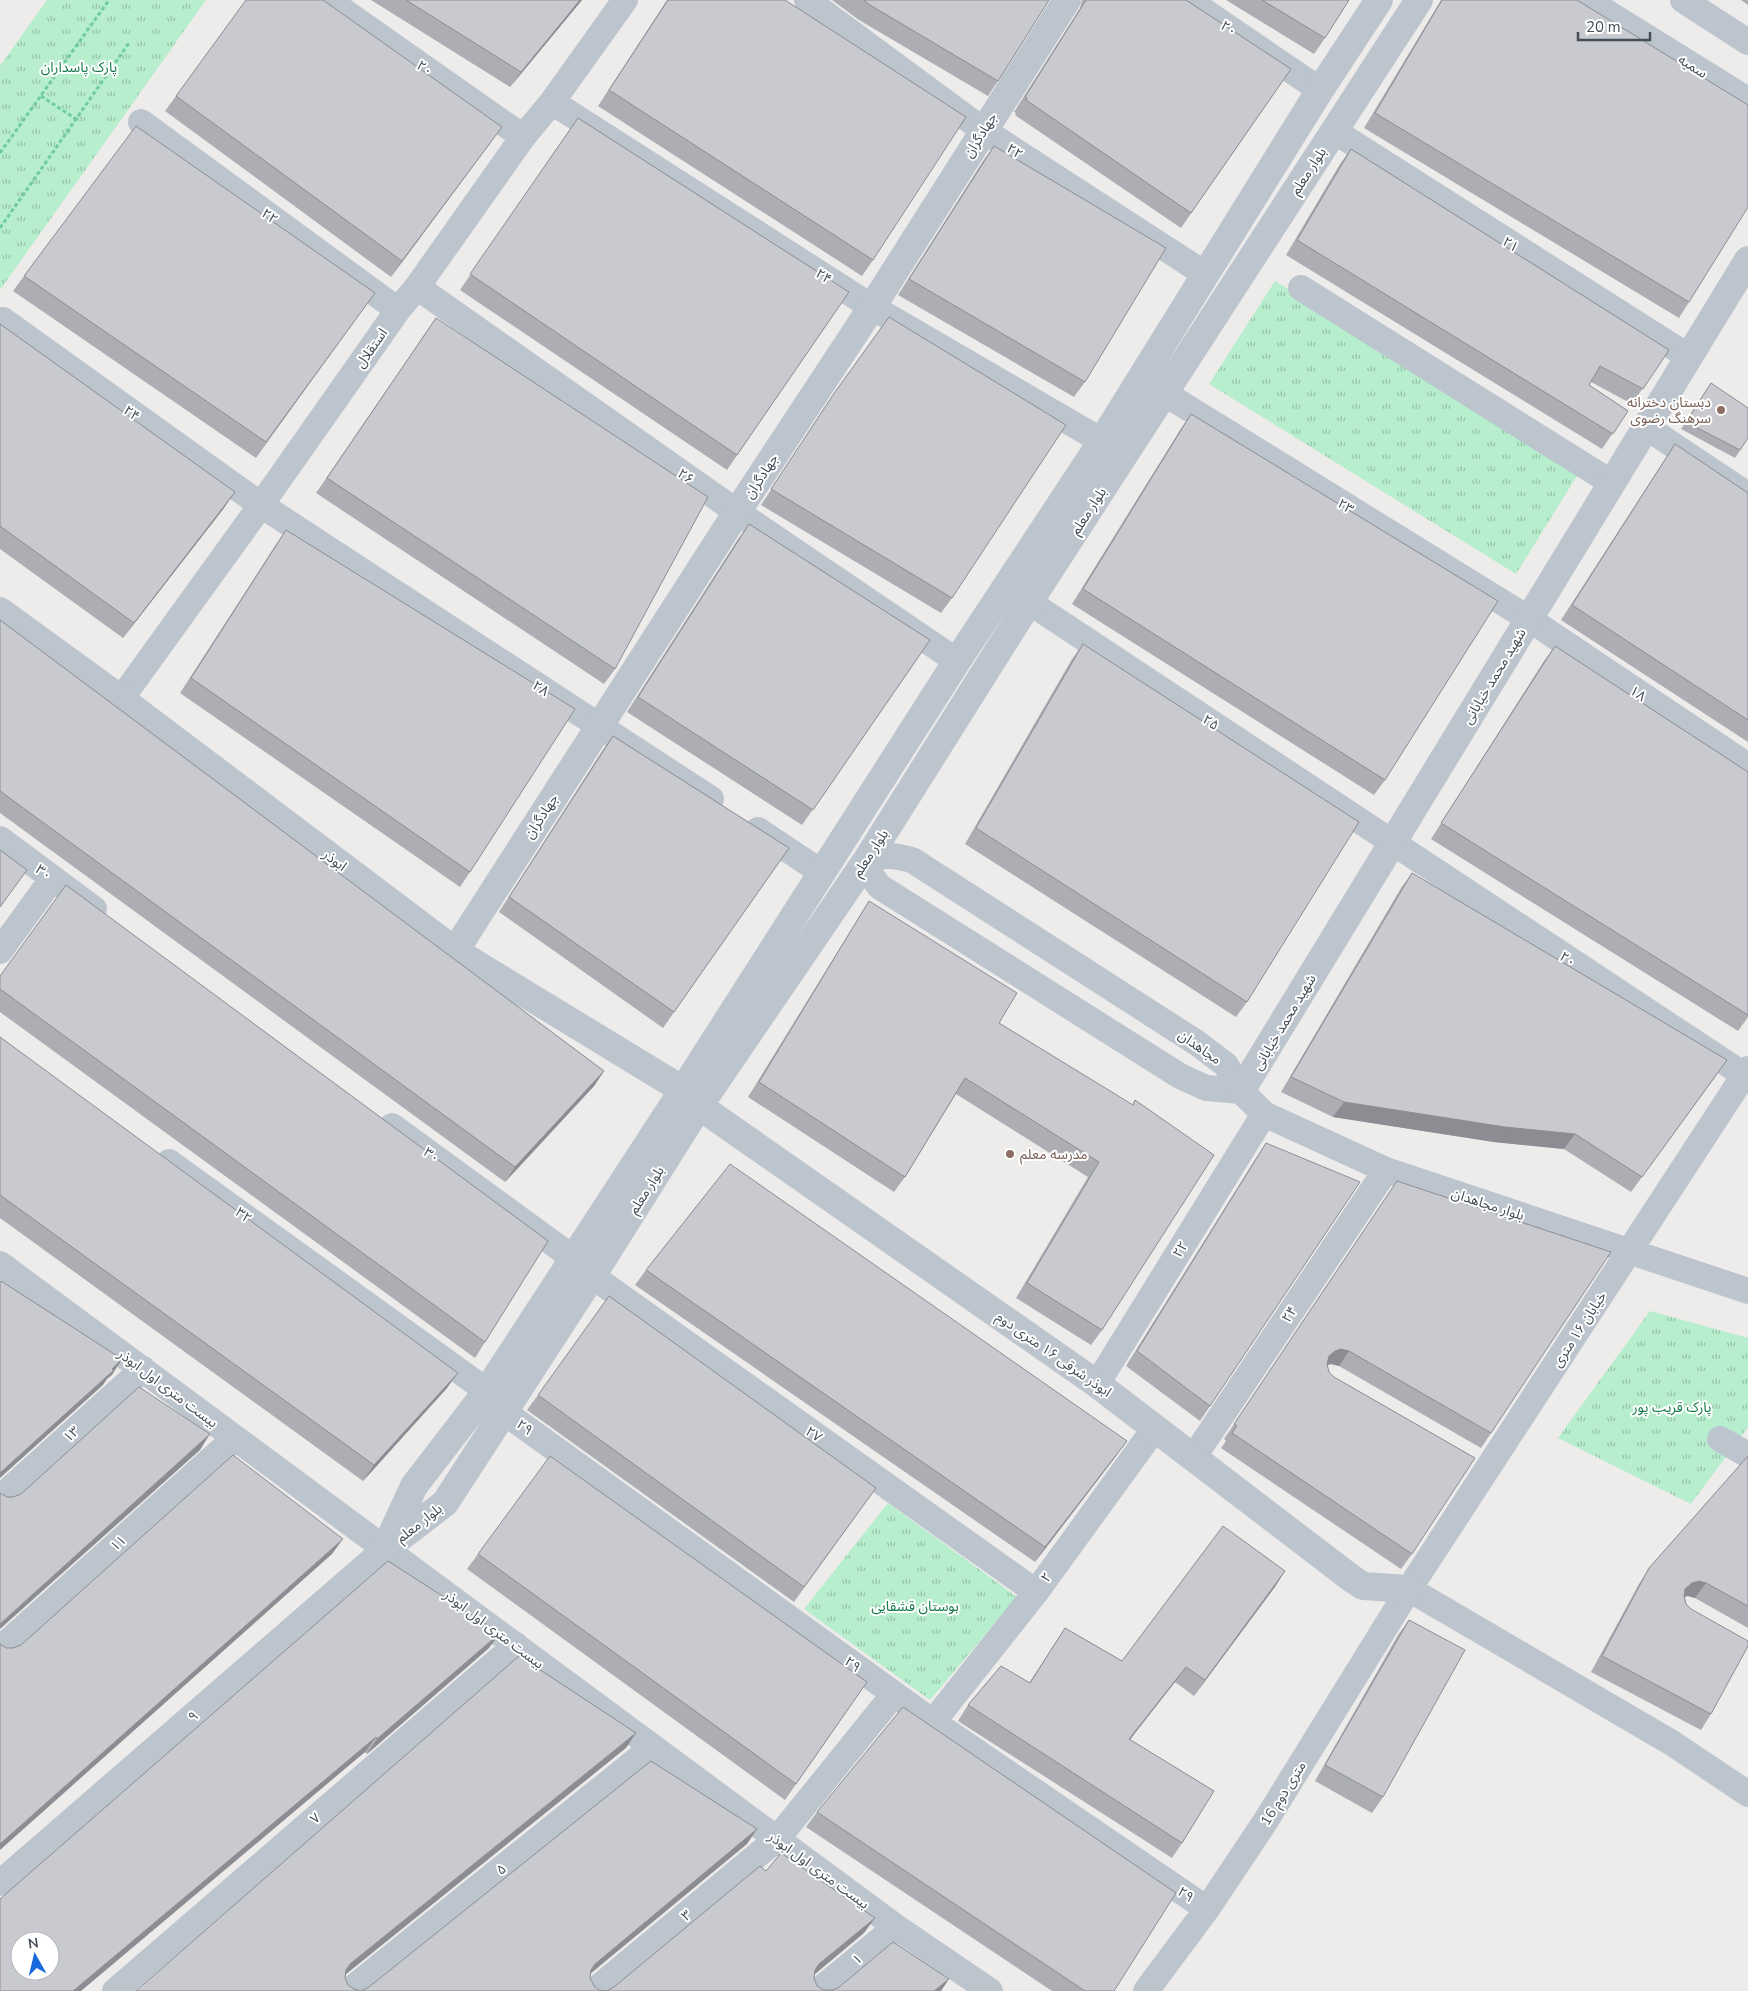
<svg xmlns="http://www.w3.org/2000/svg" width="1748" height="1991" viewBox="0 0 1748 1991" font-family="'Nunito Sans','Noto Sans Arabic',sans-serif">
  <style>
    .grass { fill: url(#grass-tufts) }
    .lines { fill: none; stroke-linecap: round; stroke-linejoin: round }
    .path { stroke: #6fcca0; stroke-width: 3; stroke-dasharray: 4 2.5; stroke-linecap: butt }
    .minor { stroke: #bcc5ce; stroke-width: 26 }
    .tertiary { stroke: #bcc5ce; stroke-width: 28 }
    .wall { fill: #acaeb3 }
    .shaded-wall { fill: #8c8d92 }
    .building { fill: #c8cad0; stroke: #8c8d92; fill-rule: evenodd }
    .education-dot { fill: #8d6e63; stroke: #fff; stroke-width: 2 }
    .labels { text-anchor: middle; stroke-width: 4; stroke-linejoin: round; paint-order: stroke }
    .street-label { font-size: 14px; fill: #444e58; stroke: #fff }
    .park-label { font-size: 14px; fill: #157949; stroke: #fff }
    .education-label { font-size: 14px; fill: #785e54; stroke: #fff; text-anchor: end }
  </style>
  <defs>
    <pattern id="grass-tufts" width="24" height="20" patternUnits="userSpaceOnUse" patternTransform="scale(1.25)"><rect width="24" height="20" fill="#b7eecd"/><path d="M3 7l-1-3M5 7V3M7 7l1-3M15 17l-1-3M17 17v-4M19 17l1-3" fill="none" stroke="#96c3a9"/></pattern>
  </defs>
  <rect width="100%" height="100%" fill="#eeebeb"/>
  <path class="grass" d="M 47,0 L 206,0 L 0,290 L 0,66 Z
    M 1275,281 L 1580,471 L 1516,574 L 1209,384 Z
    M 1650,1311 L 1748,1338 L 1748,1427 L 1691,1504 L 1558,1438 Z
    M 888,1503 L 1017,1597 L 930,1700 L 804,1609 Z"/>
  <g class="lines">
    <path class="path" d="M 41,96 L 76,119
      M 0,153 L 109,0
      M 0,228 L 129,43"/>
    <path class="minor" d="M 328,0 L 523,137
      M 807,0 L 983,130 L 1205,274
      M 1188,0 L 1320,90
      M 1587,0 L 1748,100
      M 1683,0 L 1748,42
      M 552,102 L 872,307 L 1102,441
      M 141,122 L 398,310
      M 1334,131 L 1689,357
      M 417,287 L 737,512 L 957,661
      M 1301,288 L 1612,483
      M 3,320 L 261,505 L 711,799
      M 1164,393 L 1529,619 L 1748,766
      M 1646,427 L 1748,495
      M 1029,602 L 1744,1075
      M 121,699 L 261,505 L 398,310 L 417,287 L 523,137 L 552,102 L 625,0
      M 758,830 L 821,872
      M 0,839 L 94,909
      M 866,861 C 886,854 892,855 912,860 L 1197,1043 L 1226,1065 L 1241,1091 L 1264,1114 L 1386,1170 L 1748,1291
      M 866,861 L 869,873 L 880,887 L 1180,1076 L 1206,1088 L 1241,1091
      M 0,951 L 52,879
      M 392,1126 L 573,1258
      M 169,1162 L 487,1391
      M 0,1264 L 896,1927 L 990,1991
      M 592,1276 L 1036,1592
      M 1097,1384 L 1264,1114
      M 504,1412 L 933,1722 L 1207,1909
      M 1720,1439 L 1748,1455
      M 1193,1458 L 1386,1170
      M 0,1498 L 143,1369
      M 1409,1589 L 1672,1743 L 1748,1794
      M 0,1649 L 235,1438
      M 933,1722 L 1036,1592 L 1155,1428
      M 0,1883 L 385,1549
      M 115,1991 L 516,1645
      M 349,1991 L 653,1747
      M 594,1991 L 777,1839 L 894,1694
      M 818,1991 L 896,1927
      M 1146,1991 L 1207,1909 L 1265,1822 L 1409,1589 L 1748,1069"/>
    <path class="tertiary" d="M 1379,0 L 1320,90 L 1102,441 L 957,661 L 683,1090 L 487,1391 L 414,1486 L 385,1549 L 445,1503 L 592,1276 L 699,1106 L 866,861 L 1029,602 L 1419,0
      M 0,611 L 121,699 L 455,951 L 683,1090 L 699,1106 L 1097,1384 L 1351,1578 L 1363,1586 L 1409,1589
      M 455,951 L 737,512 L 872,307 L 1067,0
      M 1241,1091 L 1748,260"/>
  </g>
  <path class="wall" d="M 371,0 L 582,0 L 510,87 Z
    M 667,0 L 785,0 L 873,260 L 862,276 L 598,106 Z
    M 832,0 L 1049,0 L 998,81 L 988,96 L 859,20 Z
    M 1082,0 L 1186,0 L 1291,69 L 1181,228 L 1015,115 L 1016,113 L 1014,112 L 1080,8 Z
    M 1226,0 L 1349,0 L 1325,38 L 1314,54 Z
    M 1441,0 L 1577,0 L 1689,302 L 1679,318 L 1364,128 Z
    M 1741,0 L 1748,0 L 1748,5 Z
    M 176,96 L 491,142 L 391,277 L 165,111 Z
    M 578,118 L 849,292 L 727,470 L 460,290 Z
    M 994,146 L 1085,382 L 1074,397 L 898,295 L 983,161 Z
    M 1351,149 L 1669,350 L 1632,404 L 1591,382 L 1589,385 L 1628,411 L 1602,449 L 1286,255 L 1340,164 Z
    M 24,276 L 364,308 L 256,458 L 13,291 Z
    M 889,317 L 952,598 L 941,613 L 761,505 L 825,407 Z
    M 436,318 L 615,669 L 604,684 L 316,493 Z
    M 0,324 L 224,508 L 123,638 L 0,549 Z
    M 1706,391 L 1748,438 L 1735,458 L 1681,429 Z
    M 1191,414 L 1385,780 L 1374,795 L 1072,604 L 1180,430 Z
    M 1675,444 L 1748,493 L 1748,742 L 1561,620 L 1665,459 Z
    M 749,524 L 930,640 L 802,825 L 627,712 L 738,539 Z
    M 286,530 L 470,872 L 460,887 L 180,693 L 275,546 Z
    M 0,620 L 604,1071 L 594,1086 L 505,1182 L 0,813 Z
    M 1083,644 L 1247,1002 L 1236,1017 L 965,844 L 1072,659 Z
    M 1555,646 L 1748,772 L 1748,1017 L 1738,1031 L 1431,839 L 1544,661 Z
    M 613,736 L 789,848 L 663,1028 L 499,912 L 602,751 Z
    M 1412,873 L 1716,1076 L 1631,1192 L 1564,1149 L 1494,1142 L 1333,1117 L 1281,1092 L 1401,888 Z
    M 869,901 L 999,1023 L 1132,1105 L 1135,1100 L 1102,1330 L 1091,1345 L 1016,1298 L 1088,1177 L 956,1094 L 905,1177 L 894,1192 L 748,1097 L 859,917 Z
    M 0,976 L 485,1342 L 475,1358 L 0,1012 Z
    M 0,1037 L 447,1388 L 363,1481 L 0,1218 Z
    M 1266,1143 L 1210,1406 L 1200,1421 L 1126,1366 L 1256,1158 Z
    M 1397,1181 L 1491,1433 L 1481,1448 L 1339,1366 L 1331,1364 L 1327,1365 L 1329,1372 L 1412,1554 L 1401,1569 L 1221,1448 L 1226,1441 L 1224,1439 Z
    M 646,1270 L 1116,1456 L 1035,1562 L 635,1285 Z
    M 538,1395 L 876,1488 L 794,1602 L 527,1410 Z
    M 1748,1456 L 1748,1628 L 1695,1598 L 1688,1596 L 1684,1597 L 1711,1714 L 1701,1730 L 1591,1672 L 1639,1584 L 1649,1568 Z
    M 478,1554 L 867,1682 L 785,1800 L 467,1569 Z
    M 1285,1571 L 1194,1696 L 1175,1682 L 1130,1740 L 1182,1843 L 1172,1858 L 958,1721 L 968,1705 L 1029,1683 L 1065,1628 L 1122,1661 Z
    M 1409,1620 L 1383,1797 L 1372,1813 L 1315,1781 L 1398,1635 Z
    M 489,1648 L 367,1754 L 365,1752 L 0,1991 Z
    M 817,1812 L 1114,1991 L 1052,1991 L 806,1827 Z"/>
  <path class="shaded-wall" d="M 580,0 L 582,0 L 510,87 L 521,72 Z
    M 502,127 L 491,142 L 391,277 L 402,261 Z
    M 235,492 L 224,508 L 123,638 L 134,623 Z
    M 604,1071 L 594,1086 L 505,1182 L 515,1167 Z
    M 1344,1102 L 1575,1134 L 1564,1149 L 1494,1142 L 1333,1117 Z
    M 1341,1349 L 1349,1351 L 1339,1366 L 1331,1364 L 1324,1366 L 1329,1356 L 1335,1351 Z
    M 122,1359 L 112,1375 L 107,1379 L 103,1385 L 0,1478 L 0,1472 Z
    M 458,1373 L 447,1388 L 363,1481 L 374,1465 Z
    M 210,1434 L 200,1450 L 0,1629 L 0,1624 Z
    M 1127,1441 L 1116,1456 L 1035,1562 L 1045,1547 Z
    M 343,1539 L 332,1554 L 0,1850 L 0,1844 Z
    M 1285,1571 L 1275,1587 L 1194,1696 L 1205,1680 Z
    M 1699,1581 L 1706,1583 L 1695,1598 L 1688,1596 L 1681,1598 L 1685,1589 L 1692,1583 Z
    M 500,1633 L 489,1648 L 367,1754 L 377,1739 Z
    M 1186,1667 L 1175,1682 L 1118,1754 L 1129,1739 Z
    M 636,1733 L 626,1748 L 340,1979 L 350,1964 Z
    M 376,1737 L 365,1752 L 81,1991 L 73,1991 Z
    M 757,1829 L 747,1844 L 584,1979 L 595,1964 Z
    M 875,1918 L 864,1933 L 808,1980 L 819,1964 Z
    M 949,1979 L 941,1991 L 934,1991 Z"/>
  <path class="building" d="M 246,0 L 323,0 L 502,127 L 402,261 L 176,96 Z
    M 406,0 L 580,0 L 521,72 Z
    M 668,0 L 785,0 L 966,117 L 873,260 L 609,90 Z
    M 864,0 L 1049,0 L 998,81 L 870,5 Z
    M 1086,0 L 1186,0 L 1291,69 L 1191,213 L 1026,100 L 1027,98 L 1025,97 Z
    M 1262,0 L 1349,0 L 1325,38 Z
    M 1442,0 L 1577,0 L 1748,105 L 1748,207 L 1689,302 L 1375,113 Z
    M 578,118 L 849,292 L 737,455 L 470,274 Z
    M 136,126 L 375,293 L 266,442 L 24,276 Z
    M 994,146 L 1166,248 L 1085,382 L 909,279 Z
    M 1351,149 L 1669,350 L 1643,389 L 1600,366 L 1589,385 L 1628,411 L 1613,434 L 1297,240 Z
    M 889,317 L 1066,425 L 952,598 L 771,489 L 835,392 Z
    M 436,318 L 708,497 L 615,669 L 327,478 Z
    M 0,324 L 235,492 L 134,623 L 0,526 Z
    M 1711,383 L 1748,408 L 1748,438 L 1740,450 L 1686,422 Z
    M 1191,414 L 1498,601 L 1385,780 L 1083,589 Z
    M 1675,444 L 1748,493 L 1748,720 L 1572,605 Z
    M 749,524 L 930,640 L 813,810 L 638,697 Z
    M 286,530 L 575,709 L 470,872 L 191,678 Z
    M 0,620 L 604,1071 L 515,1167 L 0,791 Z
    M 1083,644 L 1359,822 L 1247,1002 L 976,828 Z
    M 1555,646 L 1748,772 L 1748,1015 L 1441,823 Z
    M 613,736 L 789,848 L 674,1012 L 509,897 Z
    M 0,850 L 27,870 L 0,907 Z
    M 1412,873 L 1727,1060 L 1642,1177 L 1575,1134 L 1505,1127 L 1344,1102 L 1291,1077 Z
    M 66,885 L 548,1241 L 485,1342 L 0,989 L 0,976 Z
    M 869,901 L 1017,993 L 999,1023 L 1133,1105 L 1135,1100 L 1214,1155 L 1102,1330 L 1027,1283 L 1099,1162 L 965,1078 L 905,1177 L 759,1082 Z
    M 0,1037 L 458,1373 L 374,1465 L 0,1195 Z
    M 1266,1143 L 1360,1182 L 1210,1406 L 1137,1351 Z
    M 730,1164 L 1127,1441 L 1045,1547 L 646,1270 Z
    M 1397,1181 L 1611,1252 L 1491,1433 L 1349,1351 L 1341,1349 L 1335,1351 L 1329,1356 L 1327,1364 L 1329,1372 L 1334,1377 L 1475,1458 L 1412,1554 L 1232,1433 L 1237,1426 L 1234,1424 Z
    M 1,1281 L 122,1359 L 112,1369 L 114,1370 L 0,1473 L 0,1282 Z
    M 609,1296 L 876,1488 L 804,1587 L 538,1395 Z
    M 139,1387 L 210,1434 L 0,1624 L 0,1493 L 7,1497 L 13,1497 L 21,1494 Z
    M 233,1455 L 343,1539 L 0,1844 L 0,1644 L 6,1648 L 13,1648 L 21,1645 Z
    M 550,1456 L 867,1682 L 796,1784 L 478,1554 Z
    M 1748,1456 L 1748,1606 L 1706,1583 L 1699,1581 L 1692,1583 L 1685,1589 L 1684,1596 L 1686,1604 L 1691,1609 L 1748,1641 L 1748,1646 L 1711,1714 L 1602,1656 L 1649,1568 Z
    M 1223,1526 L 1285,1571 L 1205,1680 L 1186,1667 L 1129,1739 L 1214,1791 L 1182,1843 L 968,1705 L 1001,1666 L 1030,1683 L 1065,1628 L 1122,1661 Z
    M 388,1561 L 500,1633 L 377,1739 L 376,1737 L 73,1991 L 0,1991 L 0,1899 ZM 20,1941 L 50,1941 L 50,1971 L 20,1971 Z
    M 1409,1620 L 1465,1650 L 1383,1797 L 1325,1765 Z
    M 519,1656 L 636,1733 L 350,1964 L 346,1970 L 345,1978 L 348,1985 L 354,1989 L 361,1991 L 369,1987 L 651,1761 L 757,1829 L 595,1964 L 591,1970 L 590,1978 L 594,1986 L 599,1990 L 607,1991 L 614,1987 L 760,1866 L 766,1871 L 781,1853 L 875,1918 L 819,1964 L 815,1970 L 814,1978 L 817,1986 L 824,1990 L 832,1990 L 838,1988 L 893,1942 L 949,1979 L 934,1991 L 136,1991 Z
    M 903,1707 L 1176,1893 L 1114,1991 L 1085,1991 L 817,1812 Z"/>
  <g class="education-dot">
    <circle cx="1721" cy="410" r="5"/>
    <circle cx="1010" cy="1154" r="5"/>
  </g>
  <g class="labels">
    <g class="street-label">
      <text transform="translate(1229 28) rotate(34)" y="5">۲۰</text>
      <text transform="translate(1693 66) rotate(32)" y="5">سمیه</text>
      <text transform="translate(425 68) rotate(35)" y="5">۲۰</text>
      <text transform="translate(980 135) rotate(-58)" y="5">جهادگران</text>
      <text transform="translate(1015 151) rotate(33)" y="5">۲۲</text>
      <text transform="translate(1308 171) rotate(-57)" y="5">بلوار معلم</text>
      <text transform="translate(270 216) rotate(36)" y="5">۲۲</text>
      <text transform="translate(1511 244) rotate(32)" y="5">۲۱</text>
      <text transform="translate(824 276) rotate(33)" y="5">۲۴</text>
      <text transform="translate(371 348) rotate(-55)" y="5">استقلال</text>
      <text transform="translate(132 413) rotate(36)" y="5">۲۴</text>
      <text transform="translate(686 476) rotate(35)" y="5">۲۶</text>
      <text transform="translate(761 476) rotate(-57)" y="5">جهادگران</text>
      <text transform="translate(1346 506) rotate(32)" y="5">۲۳</text>
      <text transform="translate(1088 511) rotate(-57)" y="5">بلوار معلم</text>
      <text transform="translate(1494 676) rotate(-59)" y="5">شهید محمد خیابانی</text>
      <text transform="translate(541 688) rotate(33)" y="5">۲۸</text>
      <text transform="translate(1638 693) rotate(34)" y="5">۱۸</text>
      <text transform="translate(1211 722) rotate(33)" y="5">۲۵</text>
      <text transform="translate(541 816) rotate(-57)" y="5">جهادگران</text>
      <text transform="translate(870 853) rotate(-57)" y="5">بلوار معلم</text>
      <text transform="translate(335 860) rotate(37)" y="5">ابوذر</text>
      <text transform="translate(44 872) rotate(37)" y="5">۳۰</text>
      <text transform="translate(1568 959) rotate(34)" y="5">۲۰</text>
      <text transform="translate(1284 1022) rotate(-59)" y="5">شهید محمد خیابانی</text>
      <text transform="translate(1200 1047) rotate(35)" y="5">مجاهدان</text>
      <text transform="translate(432 1155) rotate(36)" y="5">۳۰</text>
      <text transform="translate(646 1190) rotate(-58)" y="5">بلوار معلم</text>
      <text transform="translate(1488 1204) rotate(18)" y="5">بلوار مجاهدان</text>
      <text transform="translate(244 1215) rotate(36)" y="5">۳۲</text>
      <text transform="translate(1180 1249) rotate(-58)" y="5">۲۲</text>
      <text transform="translate(1289 1314) rotate(-56)" y="5">۲۴</text>
      <text transform="translate(1579 1329) rotate(-57)" y="5">خیابان ۱۶ متری</text>
      <text transform="translate(1054 1354) rotate(35)" y="5">ابوذر شرقی ۱۶ متری دوم</text>
      <text transform="translate(168 1388) rotate(37)" y="5">بیست متری اول ابوذر</text>
      <text transform="translate(525 1427) rotate(36)" y="5">۲۹</text>
      <text transform="translate(71 1434) rotate(-42)" y="5">۱۳</text>
      <text transform="translate(814 1434) rotate(35)" y="5">۲۷</text>
      <text transform="translate(419 1523) rotate(-38)" y="5">بلوار معلم</text>
      <text transform="translate(118 1543) rotate(-42)" y="5">۱۱</text>
      <text transform="translate(1046 1577) rotate(-54)" y="5">۲</text>
      <text transform="translate(494 1629) rotate(37)" y="5">بیست متری اول ابوذر</text>
      <text transform="translate(853 1664) rotate(36)" y="5">۲۹</text>
      <text transform="translate(193 1716) rotate(-41)" y="5">۹</text>
      <text transform="translate(1283 1793) rotate(-58)" y="5">16 متری دوم</text>
      <text transform="translate(315 1818) rotate(-41)" y="5">۷</text>
      <text transform="translate(501 1869) rotate(-39)" y="5">۵</text>
      <text transform="translate(819 1870) rotate(36)" y="5">بیست متری اول ابوذر</text>
      <text transform="translate(1186 1894) rotate(34)" y="5">۲۹</text>
      <text transform="translate(686 1915) rotate(-40)" y="5">۳</text>
      <text transform="translate(857 1959) rotate(-39)" y="5">۱</text>
    </g>
    <g class="park-label">
      <text x="79" y="72">پارک پاسداران</text>
      <text x="1672" y="1412">پارک قریب پور</text>
      <text x="915" y="1611">بوستان قشقایی</text>
    </g>
    <g class="education-label">
      <text x="1711" y="407">دبستان دخترانه<tspan x="1711" dy="16">سرهنگ رضوی</tspan></text>
      <text x="1020" y="1159" text-anchor="start">مدرسه معلم</text>
    </g>
  </g>
  <g transform="translate(35 1956) rotate(352)"><circle r="24" fill="#ffffff" stroke="#b4b8bc"/>
  <path d="M0-4L9 19L0 12L-9 19Z" fill="#1769dc"/>
  <text y="-8" font-size="14" font-weight="bold" text-anchor="middle" fill="#444e58">N</text>
  </g>
  <path d="M1578 32v8h72v-8" fill="none" stroke="#444e58" stroke-width="2.5"/>
  <text x="1586" y="32" font-size="15" fill="#444e58" stroke="#ffffff" stroke-width="4" paint-order="stroke">20 m</text>
</svg>
